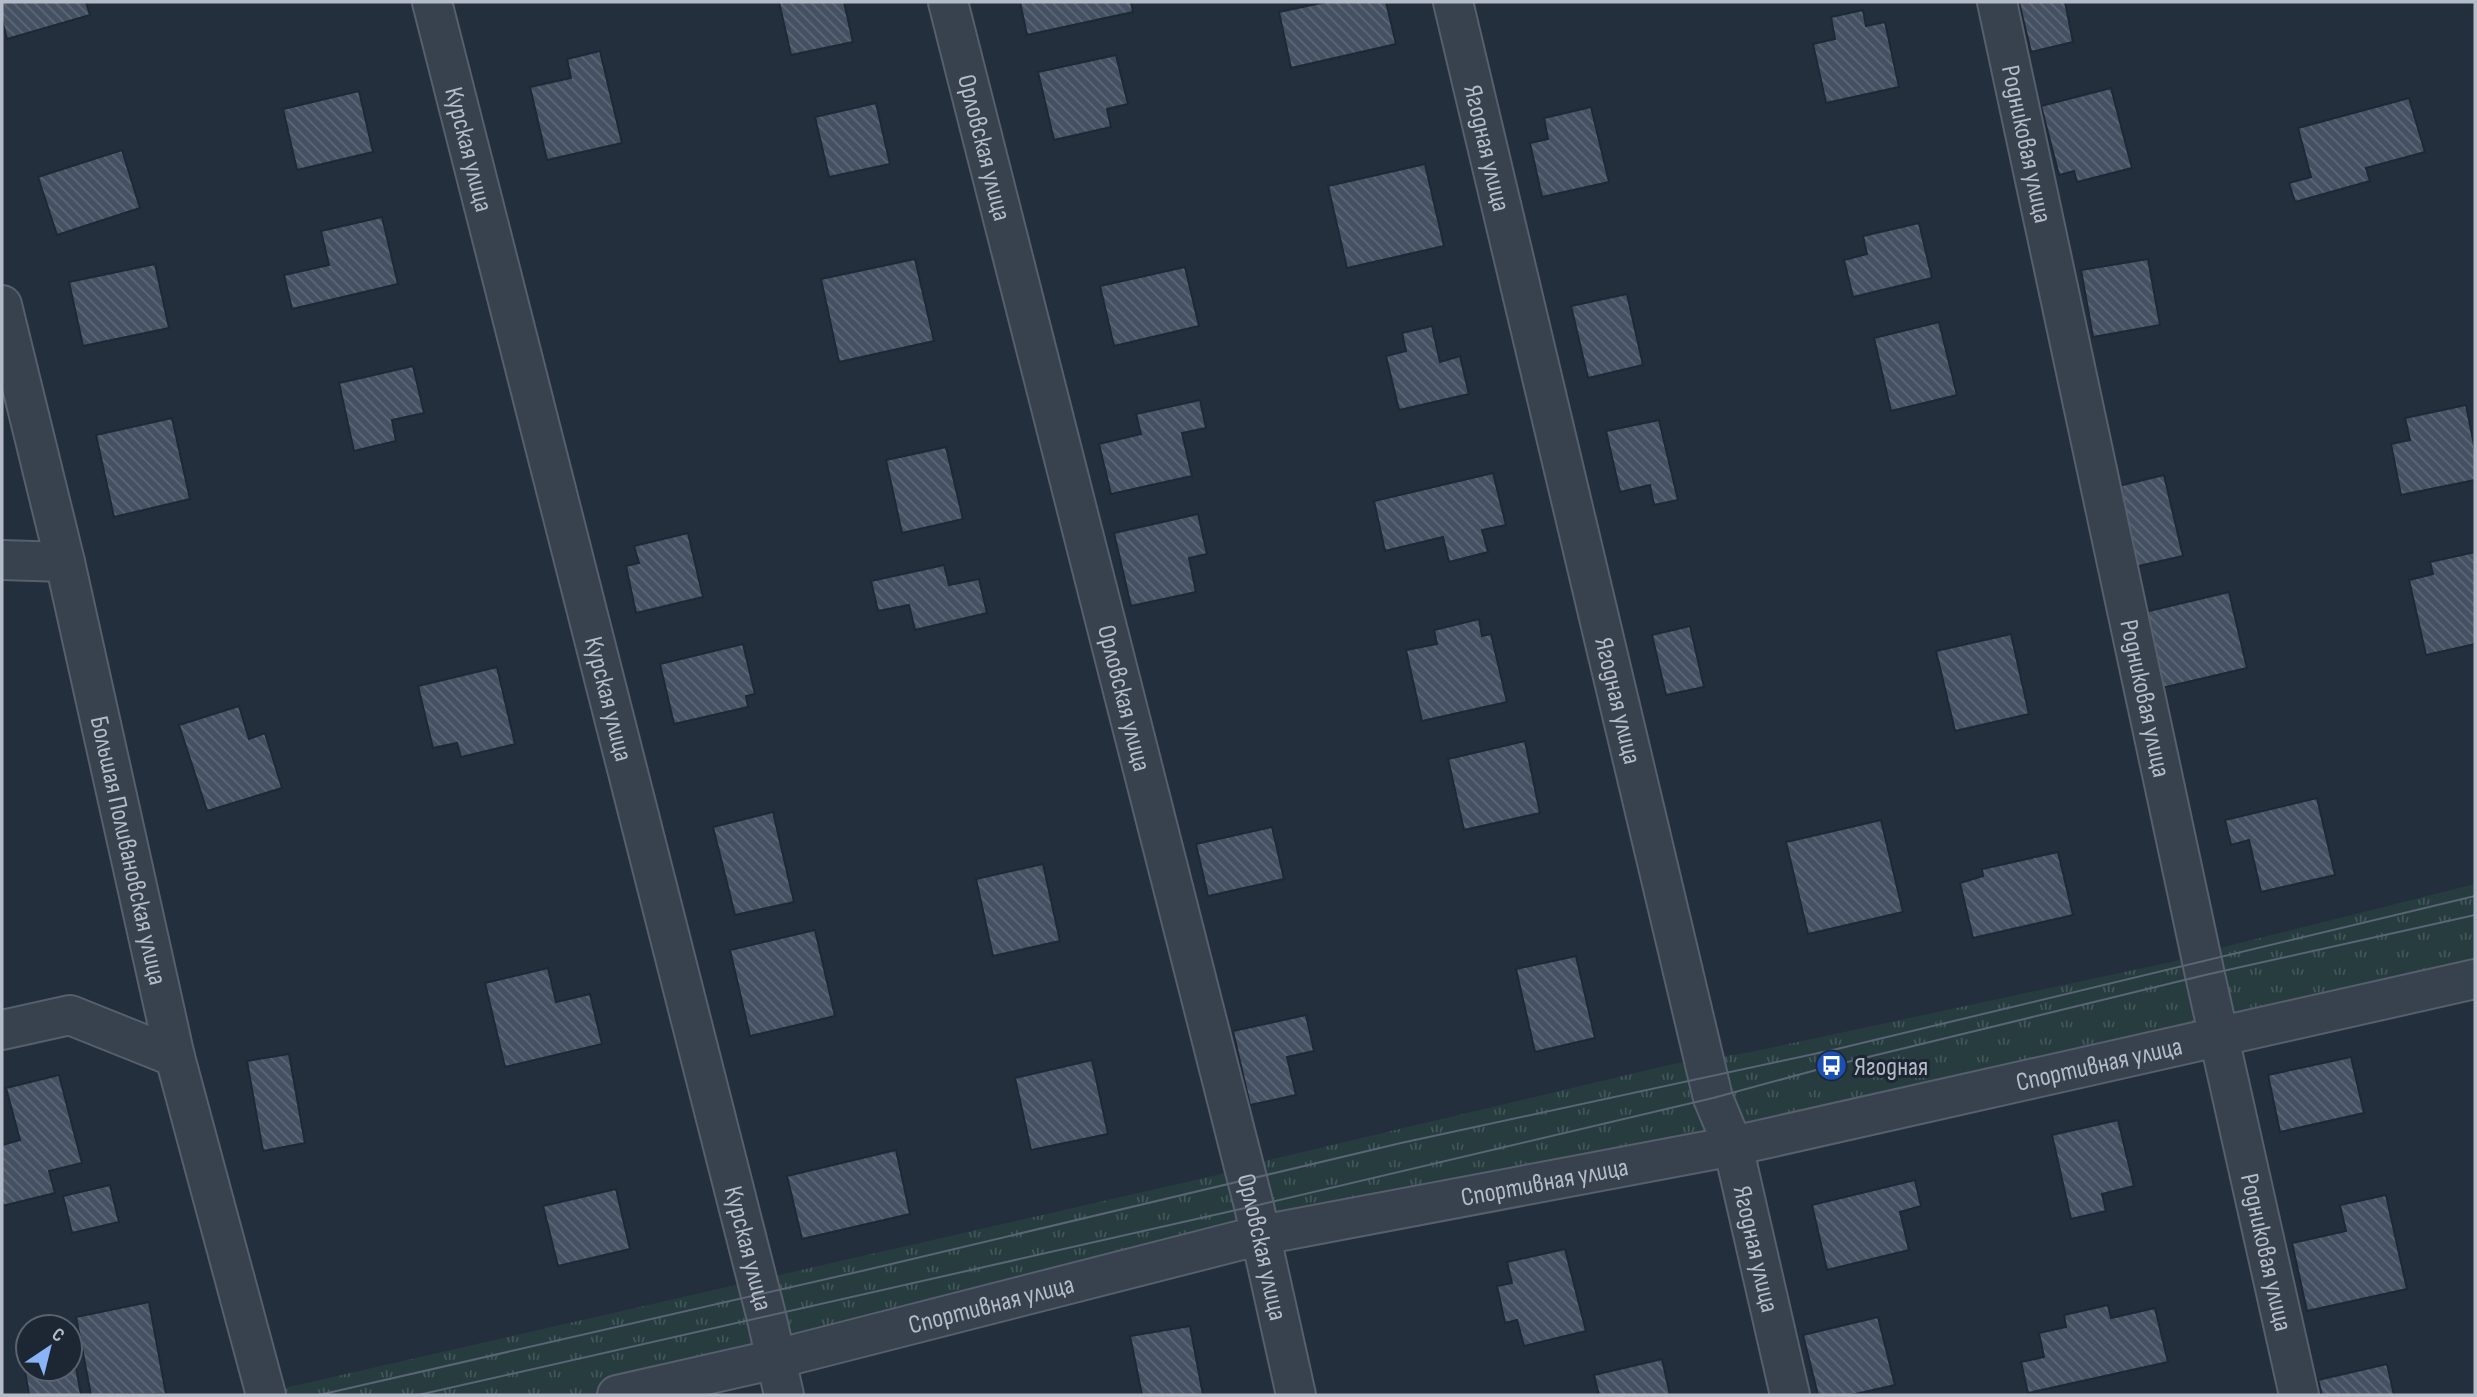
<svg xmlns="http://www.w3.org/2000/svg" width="2477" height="1397" viewBox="0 0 2477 1397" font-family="'Sofia Sans Condensed',sans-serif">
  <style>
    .grass { fill: url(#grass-tufts) }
    .building { fill: url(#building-back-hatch); stroke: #1f2835; stroke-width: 2 }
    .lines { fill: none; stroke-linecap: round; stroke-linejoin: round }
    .street-casing { stroke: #565f6c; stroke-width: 42 }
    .street { stroke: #38414e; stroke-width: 38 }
    .tram { stroke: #5a6575; stroke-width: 2 }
    .labels { text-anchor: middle; stroke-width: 6; stroke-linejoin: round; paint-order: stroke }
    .street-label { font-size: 26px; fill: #b4bcc9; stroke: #1d2633 }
    .poi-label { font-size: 26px; fill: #b4bcc9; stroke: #1d2633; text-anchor: start }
  </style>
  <defs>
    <pattern id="grass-tufts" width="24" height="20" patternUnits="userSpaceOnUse" patternTransform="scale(1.75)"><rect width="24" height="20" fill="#263c3f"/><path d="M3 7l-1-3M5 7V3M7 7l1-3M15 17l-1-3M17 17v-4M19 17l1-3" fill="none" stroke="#435659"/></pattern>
    <pattern id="building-back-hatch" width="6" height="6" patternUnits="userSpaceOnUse" patternTransform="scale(1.75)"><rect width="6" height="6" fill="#455162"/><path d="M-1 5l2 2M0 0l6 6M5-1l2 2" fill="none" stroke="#5d6877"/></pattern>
  </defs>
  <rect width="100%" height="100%" fill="#242f3e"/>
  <path class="grass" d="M 2475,884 L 2475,969 L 755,1361 L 595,1395 L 254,1395 L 1217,1175 L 1269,1160 L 1673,1064 L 1751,1052 L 2185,959 L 2228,946 Z"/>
  <path class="building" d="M 2,2 L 86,2 L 90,15 L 7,39 L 2,20 Z
    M 779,2 L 844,2 L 853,42 L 791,55 Z
    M 1020,2 L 1131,2 L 1133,12 L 1027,35 Z
    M 1326,2 L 1386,2 L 1396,44 L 1291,68 L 1279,12 Z
    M 2019,2 L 2065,2 L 2073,42 L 2031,52 Z
    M 1863,10 L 1866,26 L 1885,22 L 1899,87 L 1826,103 L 1813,44 L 1835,39 L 1831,17 Z
    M 600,51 L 622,143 L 547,160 L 530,87 L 571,78 L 567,59 Z
    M 1116,55 L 1128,104 L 1107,109 L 1111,127 L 1054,140 L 1038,72 Z
    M 2111,88 L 2132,168 L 2077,182 L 2074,171 L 2059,175 L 2041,106 Z
    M 359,91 L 373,152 L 297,170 L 283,109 Z
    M 2409,98 L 2425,152 L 2366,168 L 2370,181 L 2295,202 L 2289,183 L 2311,177 L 2298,128 Z
    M 876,103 L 890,164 L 829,177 L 815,117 Z
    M 1591,107 L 1609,182 L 1542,197 L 1530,143 L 1548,139 L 1544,118 Z
    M 122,150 L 140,208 L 57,235 L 38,177 Z
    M 1425,164 L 1444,246 L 1347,268 L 1328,186 Z
    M 382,217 L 398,284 L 292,309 L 284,275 L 329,265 L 321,231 Z
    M 1919,223 L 1932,278 L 1853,297 L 1844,260 L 1867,254 L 1863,236 Z
    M 915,259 L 934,341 L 839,362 L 821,279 Z
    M 2148,259 L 2160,325 L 2093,337 L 2081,270 Z
    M 155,264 L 169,328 L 83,346 L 69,282 Z
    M 1185,267 L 1199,326 L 1114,346 L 1100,286 Z
    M 1627,294 L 1643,365 L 1588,378 L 1571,306 Z
    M 1939,322 L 1957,395 L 1891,411 L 1874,338 Z
    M 1432,326 L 1440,362 L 1460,356 L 1469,394 L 1399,410 L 1386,356 L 1406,351 L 1402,333 Z
    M 413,366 L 424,413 L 392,420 L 396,441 L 354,451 L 339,383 Z
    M 1200,400 L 1206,428 L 1182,433 L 1192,476 L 1111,494 L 1099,444 L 1141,434 L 1136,414 Z
    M 2466,405 L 2475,450 L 2475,480 L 2401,495 L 2391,444 L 2410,440 L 2405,418 Z
    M 172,418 L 190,499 L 114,517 L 96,435 Z
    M 1659,420 L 1678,500 L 1654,505 L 1650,485 L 1620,492 L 1606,431 Z
    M 946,447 L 963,519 L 902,533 L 886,460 Z
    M 1493,473 L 1506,525 L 1482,530 L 1488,552 L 1449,562 L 1443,537 L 1385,551 L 1374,501 Z
    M 2164,475 L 2183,556 L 2125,569 L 2106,489 Z
    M 1198,514 L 1207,554 L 1189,558 L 1196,592 L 1131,606 L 1114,533 Z
    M 688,533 L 703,597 L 636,613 L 626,566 L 639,563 L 634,546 Z
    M 2475,552 L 2475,644 L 2426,655 L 2409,580 L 2433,574 L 2430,562 Z
    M 944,565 L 949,585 L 979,579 L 987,613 L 915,630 L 909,605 L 878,611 L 871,581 Z
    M 2229,592 L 2247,668 L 2153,690 L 2136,614 Z
    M 1479,619 L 1482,636 L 1491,634 L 1507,702 L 1422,721 L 1406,650 L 1437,644 L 1434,630 Z
    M 1690,626 L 1704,687 L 1666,695 L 1652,635 Z
    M 2011,634 L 2029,714 L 1955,731 L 1936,651 Z
    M 743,644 L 755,694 L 746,696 L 748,707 L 674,724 L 660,664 Z
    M 497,667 L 515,744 L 461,757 L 457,743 L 433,748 L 418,686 Z
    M 239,706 L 249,739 L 265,733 L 282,788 L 207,811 L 179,725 Z
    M 1525,741 L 1540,813 L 1464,830 L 1448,759 Z
    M 2317,798 L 2335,875 L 2261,892 L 2249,840 L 2231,845 L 2225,820 Z
    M 773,812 L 794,902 L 735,915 L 713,827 Z
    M 1881,820 L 1903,912 L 1808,934 L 1786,842 Z
    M 1272,827 L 1284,879 L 1208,896 L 1196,844 Z
    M 2058,852 L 2073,915 L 1973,938 L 1960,883 L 1983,876 L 1982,869 Z
    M 1043,864 L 1060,941 L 993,956 L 976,879 Z
    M 815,930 L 835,1016 L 750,1036 L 730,950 Z
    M 1576,956 L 1595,1038 L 1535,1052 L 1516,969 Z
    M 548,968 L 556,1002 L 590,994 L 602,1044 L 505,1067 L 485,983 Z
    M 1306,1015 L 1314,1051 L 1287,1057 L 1296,1095 L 1250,1105 L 1233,1031 Z
    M 289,1054 L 305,1143 L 263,1151 L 247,1061 Z
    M 2351,1057 L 2364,1113 L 2280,1132 L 2268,1075 Z
    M 1092,1060 L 1108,1134 L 1031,1150 L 1015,1078 Z
    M 59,1075 L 82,1163 L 49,1171 L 55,1193 L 2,1206 L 2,1145 L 20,1140 L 6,1088 Z
    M 2118,1120 L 2134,1186 L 2102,1194 L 2106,1211 L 2071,1219 L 2052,1135 Z
    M 896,1150 L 910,1214 L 802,1239 L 787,1176 Z
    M 1915,1180 L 1921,1206 L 1900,1212 L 1909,1250 L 1827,1270 L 1812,1205 Z
    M 110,1185 L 119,1222 L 72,1233 L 63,1196 Z
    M 616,1189 L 630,1249 L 558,1266 L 543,1206 Z
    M 2386,1195 L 2407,1289 L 2307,1311 L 2292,1243 L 2346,1231 L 2340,1205 Z
    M 1565,1249 L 1586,1331 L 1524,1346 L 1517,1320 L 1505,1323 L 1497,1286 L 1512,1283 L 1507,1262 Z
    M 149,1302 L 166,1394 L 91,1395 L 76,1317 Z
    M 2108,1305 L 2111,1318 L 2155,1308 L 2168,1362 L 2028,1393 L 2021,1362 L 2044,1357 L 2039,1333 L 2066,1327 L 2064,1315 Z
    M 1878,1317 L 1895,1385 L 1851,1395 L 1818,1395 L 1803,1335 Z
    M 1190,1326 L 1203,1395 L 1142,1395 L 1130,1336 Z
    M 73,1351 L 81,1395 L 29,1395 L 23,1359 L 28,1358 L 28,1369 L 70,1369 L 70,1352 Z
    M 1662,1359 L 1670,1395 L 1599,1395 L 1594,1375 Z
    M 2387,1364 L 2394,1395 L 2322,1395 L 2318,1380 Z"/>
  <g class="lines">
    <defs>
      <g id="street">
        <path id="s1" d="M 432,2 L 766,1315 L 784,1395"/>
        <path id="s2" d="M 948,2 L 1254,1206 L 1296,1395"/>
        <path id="s3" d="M 1453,2 L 1713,1098 L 1733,1146 L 1790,1395"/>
        <path id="s4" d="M 1997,2 L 2205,975 L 2299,1395"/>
        <path id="s5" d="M 2,305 L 65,562 L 175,1057 L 266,1395"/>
        <path d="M 2,560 L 65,562"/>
        <path d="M 2,1030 L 70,1015 L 175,1057"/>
        <path id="s6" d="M 617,1395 L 776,1359 L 1261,1235 L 1733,1146 L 2475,979"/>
      </g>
    </defs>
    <use href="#street" class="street-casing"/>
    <use href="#street" class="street"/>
    <path class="tram" d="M 319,1395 L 866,1270 L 1401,1143 L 1837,1049 L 2475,896
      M 418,1395 L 1254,1206 L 1713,1098 L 1831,1066 L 2205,975 L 2475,915"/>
  </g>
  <defs>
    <symbol id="bus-disc" viewBox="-11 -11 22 22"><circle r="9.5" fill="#1a4fb4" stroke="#1d2633"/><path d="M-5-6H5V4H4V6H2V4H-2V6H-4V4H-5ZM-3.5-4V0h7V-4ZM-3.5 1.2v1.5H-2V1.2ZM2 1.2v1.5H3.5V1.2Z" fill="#fff"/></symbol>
  </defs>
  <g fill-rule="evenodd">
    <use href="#bus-disc" x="1814" y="1048" width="35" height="35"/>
  </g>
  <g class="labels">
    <g class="street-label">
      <text dy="9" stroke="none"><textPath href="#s4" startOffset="145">Родниковая улица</textPath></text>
      <text dy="9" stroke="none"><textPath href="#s2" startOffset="150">Орловская улица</textPath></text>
      <text dy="9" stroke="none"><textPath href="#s3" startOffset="150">Ягодная улица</textPath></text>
      <text dy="9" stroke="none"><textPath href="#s1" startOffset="152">Курская улица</textPath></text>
      <text dy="9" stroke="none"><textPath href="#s1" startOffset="719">Курская улица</textPath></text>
      <text dy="9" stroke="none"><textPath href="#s2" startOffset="718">Орловская улица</textPath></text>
      <text dy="9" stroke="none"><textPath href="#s3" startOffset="718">Ягодная улица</textPath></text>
      <text dy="9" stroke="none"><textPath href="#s4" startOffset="712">Родниковая улица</textPath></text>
      <text dy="9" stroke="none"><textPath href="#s5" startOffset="560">Большая Поливановская улица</textPath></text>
      <text dy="9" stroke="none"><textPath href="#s6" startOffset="1519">Спортивная улица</textPath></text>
      <text dy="9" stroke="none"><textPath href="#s6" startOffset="952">Спортивная улица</textPath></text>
      <text dy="9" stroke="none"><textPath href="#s1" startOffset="1286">Курская улица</textPath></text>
      <text dy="9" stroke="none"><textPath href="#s2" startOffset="1284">Орловская улица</textPath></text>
      <text dy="9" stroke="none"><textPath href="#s3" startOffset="1284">Ягодная улица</textPath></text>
      <text dy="9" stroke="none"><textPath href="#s4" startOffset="1279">Родниковая улица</textPath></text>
      <text dy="9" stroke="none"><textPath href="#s6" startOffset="385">Спортивная улица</textPath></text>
    </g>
    <g class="poi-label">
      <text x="1854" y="1075">Ягодная</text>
    </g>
  </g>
  <rect width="2477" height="1397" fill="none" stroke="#b4bcc9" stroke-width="7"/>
  <g transform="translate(49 1348) rotate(35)"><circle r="33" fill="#1d2633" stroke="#59626f" stroke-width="2"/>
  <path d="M0-5L12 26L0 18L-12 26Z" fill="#8ab4f8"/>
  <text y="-10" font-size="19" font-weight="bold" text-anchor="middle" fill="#b4bcc9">С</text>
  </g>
</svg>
